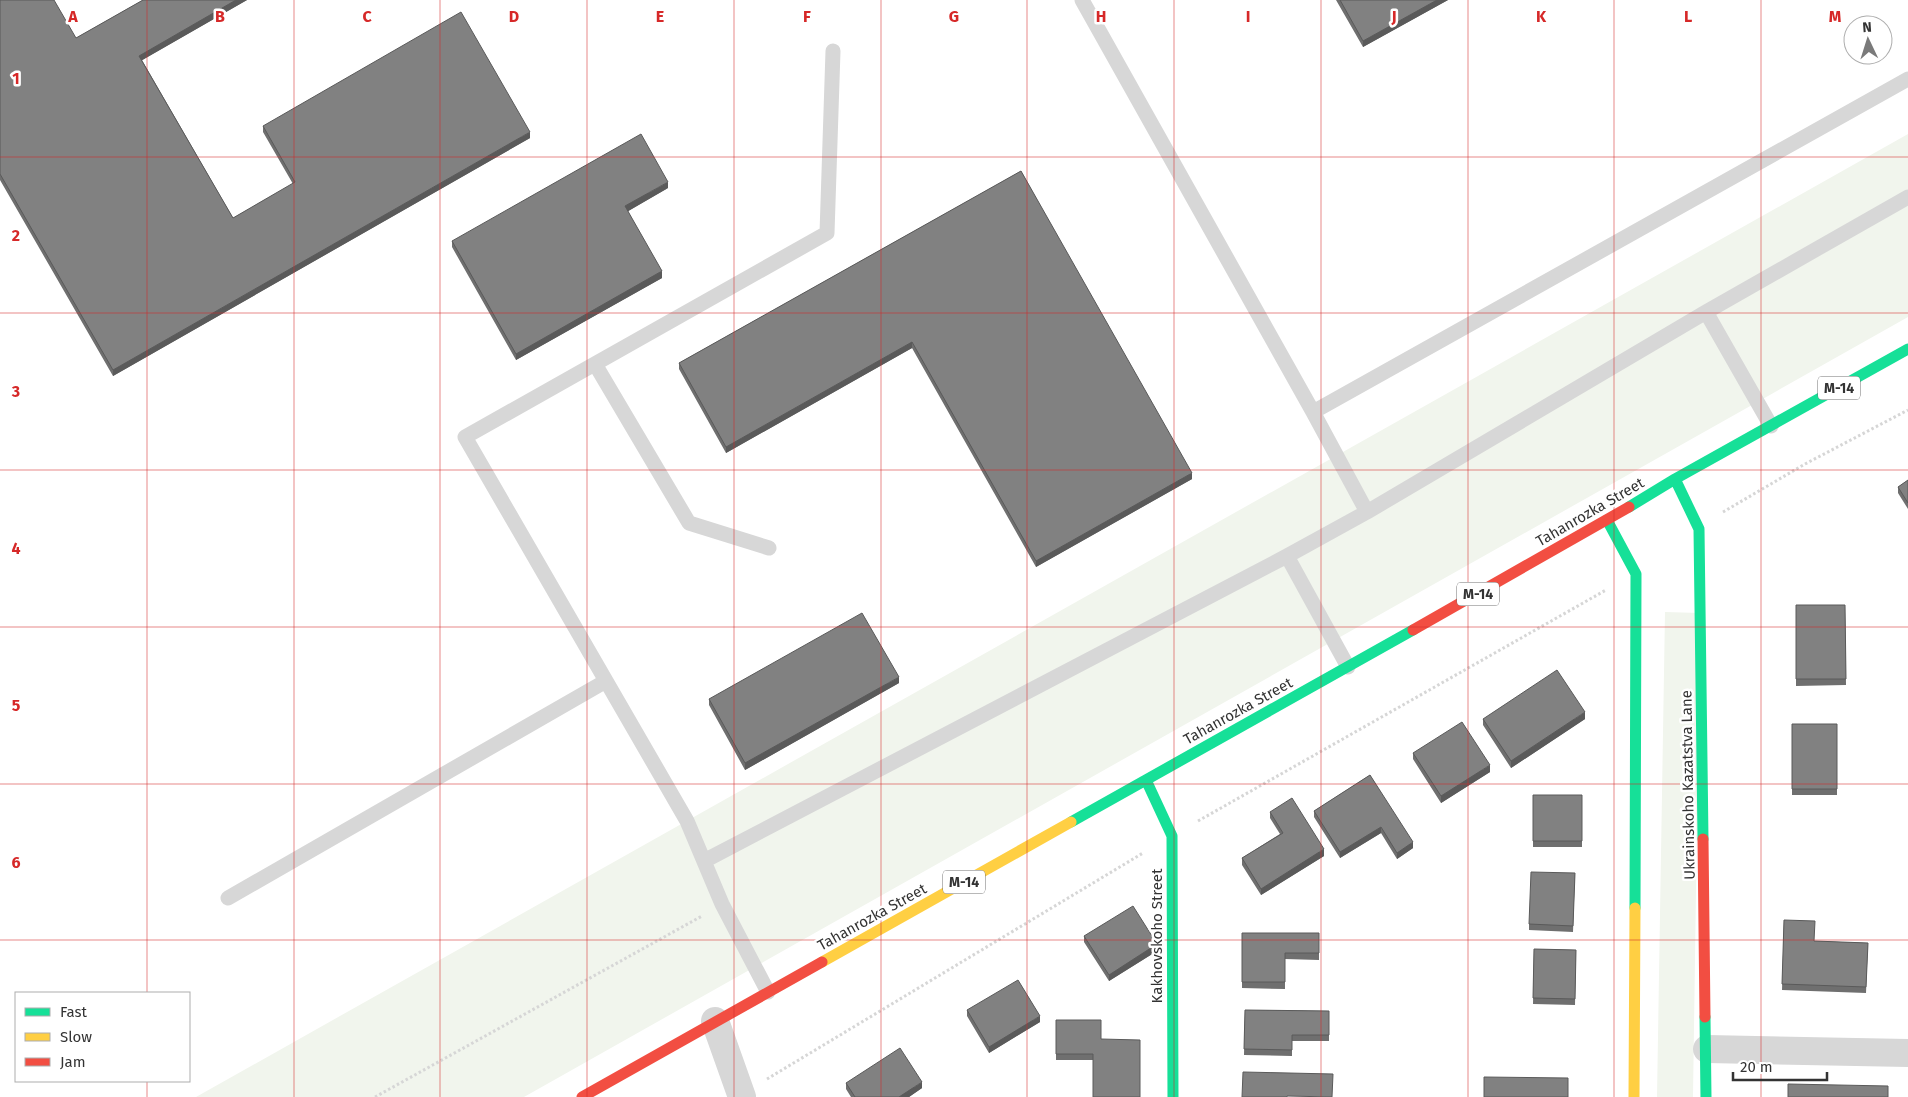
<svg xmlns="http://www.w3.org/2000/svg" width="1908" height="1097" viewBox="0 0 1908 1097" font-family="'Fira Sans',sans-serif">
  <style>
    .green { fill: #f1f5ed }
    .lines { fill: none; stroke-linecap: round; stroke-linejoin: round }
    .path { stroke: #d6d6d6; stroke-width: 3; stroke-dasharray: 2.5 2.5; stroke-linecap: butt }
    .lane { stroke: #d7d7d7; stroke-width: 15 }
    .street { stroke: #d7d7d7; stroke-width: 28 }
    .fast { stroke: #16e098; stroke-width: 11 }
    .slow { stroke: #ffcf43; stroke-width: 11 }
    .jam { stroke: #f24e42; stroke-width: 11 }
    .wall { fill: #6f6f6f }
    .shaded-wall { fill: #5a5a5a }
    .building { fill: #818181; stroke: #5a5a5a }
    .grid { fill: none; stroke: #d62828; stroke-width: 1; stroke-opacity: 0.55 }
    .labels { text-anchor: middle; stroke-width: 5; stroke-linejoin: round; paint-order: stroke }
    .shield { fill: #fff; stroke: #707070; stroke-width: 1 }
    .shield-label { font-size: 14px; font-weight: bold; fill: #333 }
    .street-label { font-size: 15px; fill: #333; stroke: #fff }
    .grid-label { font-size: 16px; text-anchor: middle; font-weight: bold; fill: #d62828; stroke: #fff; stroke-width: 5; stroke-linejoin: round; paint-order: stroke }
  </style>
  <rect width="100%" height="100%" fill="#fff"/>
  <path class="green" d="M 1908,134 L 1908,317 L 524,1097 L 196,1097 Z
    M 1665,612 L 1700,613 L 1693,1097 L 1657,1097 Z"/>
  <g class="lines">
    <path class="path" d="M 1723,512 L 1805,464 L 1908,410
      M 1198,821 L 1606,590
      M 767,1079 L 1143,853
      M 375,1097 L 702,916"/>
    <path class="lane" d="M 1082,0 L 1313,412 L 1367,512
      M 1706,312 L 1771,426
      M 595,364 L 689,523 L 769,548
      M 1313,412 L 1908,79
      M 1287,556 L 1348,667
      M 704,861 L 1287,556 L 1367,512 L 1706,312 L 1908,197
      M 228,898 L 606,681
      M 768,992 L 722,904 L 687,821 L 465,437 L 827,233 L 833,51"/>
    <path class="street" d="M 715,1021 L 742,1097
      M 1707,1049 L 1908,1053"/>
    <path class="fast" d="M 1675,479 L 1699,529 L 1703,839
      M 1629,507 L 1675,479 L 1908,349
      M 1607,520 L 1636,574 L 1635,908
      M 1146,780 L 1172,836 L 1173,1097
      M 1071,822 L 1413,630
      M 1705,1017 L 1706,1097"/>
    <path class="slow" d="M 822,962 L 1071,822
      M 1634,1097 L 1635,908"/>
    <path class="jam" d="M 1413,630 L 1629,507
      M 1703,839 L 1705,1017
      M 582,1097 L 822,962"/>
  </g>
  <path class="wall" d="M 0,0 L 76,38 L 143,0 L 247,0 L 142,60 L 233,218 L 293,184 L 263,132 L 263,126 L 530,138 L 113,376 L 0,180 Z
    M 1336,0 L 1448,0 L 1363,47 Z
    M 1021,171 L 1192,479 L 1036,567 L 912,348 L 726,453 L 679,369 L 679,363 Z
    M 668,188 L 628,211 L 662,278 L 516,360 L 452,247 L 452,241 Z
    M 1908,480 L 1908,509 L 1898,493 L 1898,487 Z
    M 1796,605 L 1845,605 L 1846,685 L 1796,686 Z
    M 899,683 L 745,770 L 709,705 L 709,699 Z
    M 1483,719 L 1585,719 L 1511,768 L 1483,725 Z
    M 1792,724 L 1837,724 L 1837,795 L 1792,795 Z
    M 1413,753 L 1490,772 L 1441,803 L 1413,759 Z
    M 1370,775 L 1413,848 L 1397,859 L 1381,833 L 1340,858 L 1314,817 L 1314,811 Z
    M 1533,795 L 1582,795 L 1582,847 L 1533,847 Z
    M 1270,812 L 1324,856 L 1261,895 L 1242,865 L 1242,858 L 1280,834 L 1270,818 Z
    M 1575,873 L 1573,932 L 1529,930 L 1529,924 Z
    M 1784,920 L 1814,941 L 1868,943 L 1866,993 L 1782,990 Z
    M 1242,933 L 1319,933 L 1319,960 L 1285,959 L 1285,989 L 1242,988 Z
    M 1084,936 L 1157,951 L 1109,981 L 1084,942 Z
    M 1534,949 L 1576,950 L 1575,1005 L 1533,1004 Z
    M 967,1010 L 1040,1022 L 989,1053 L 967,1016 Z
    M 1245,1010 L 1329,1011 L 1329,1041 L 1292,1041 L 1292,1056 L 1244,1055 Z
    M 1056,1020 L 1101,1039 L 1093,1060 L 1056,1060 Z
    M 846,1083 L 922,1088 L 909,1097 L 851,1097 L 846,1089 Z"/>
  <path class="shaded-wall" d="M 236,0 L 247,0 L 139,62 L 139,56 Z
    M 1437,0 L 1448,0 L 1363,47 L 1363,41 Z
    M 530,132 L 530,138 L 113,376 L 113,370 Z
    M 668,182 L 668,188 L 625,213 L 625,206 Z
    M 662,271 L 662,278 L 516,360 L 516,354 Z
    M 912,342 L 912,348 L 726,453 L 726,447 Z
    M 1192,473 L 1192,479 L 1036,567 L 1036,561 Z
    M 899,677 L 899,683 L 745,770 L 745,763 Z
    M 1585,712 L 1585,719 L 1511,768 L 1511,761 Z
    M 1490,765 L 1490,772 L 1441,803 L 1441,796 Z
    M 1381,827 L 1381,833 L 1340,858 L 1340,852 Z
    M 1413,842 L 1413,848 L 1397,859 L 1397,853 Z
    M 1324,849 L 1324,856 L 1261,895 L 1261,889 Z
    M 1157,944 L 1157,951 L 1109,981 L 1109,975 Z
    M 1040,1016 L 1040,1022 L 989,1053 L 989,1047 Z
    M 922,1082 L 922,1088 L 909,1097 L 899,1097 Z"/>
  <path class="building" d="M 0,0 L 54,0 L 76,38 L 143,0 L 236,0 L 139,56 L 233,218 L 295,182 L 263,126 L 461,12 L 530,132 L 113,370 L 0,174 Z
    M 1340,0 L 1437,0 L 1363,41 Z
    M 641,134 L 668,182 L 625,206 L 662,271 L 516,354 L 452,241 Z
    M 1021,171 L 1192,473 L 1036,561 L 912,342 L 726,447 L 679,363 Z
    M 1908,480 L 1908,503 L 1898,487 Z
    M 1796,605 L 1845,605 L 1846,679 L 1796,679 Z
    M 862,613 L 899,677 L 745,763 L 709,699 Z
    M 1557,670 L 1585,712 L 1511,761 L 1483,719 Z
    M 1462,722 L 1490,765 L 1441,796 L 1413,753 Z
    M 1792,724 L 1837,724 L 1837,789 L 1792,789 Z
    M 1370,775 L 1413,842 L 1397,853 L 1381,827 L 1340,852 L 1314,811 Z
    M 1533,795 L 1582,795 L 1582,841 L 1533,841 Z
    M 1292,798 L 1324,849 L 1261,889 L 1242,858 L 1283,833 L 1270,812 Z
    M 1531,872 L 1575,873 L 1573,926 L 1529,924 Z
    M 1133,906 L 1157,944 L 1109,975 L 1084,936 Z
    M 1784,920 L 1815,921 L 1814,941 L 1868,943 L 1866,987 L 1782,984 Z
    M 1242,933 L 1319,933 L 1319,953 L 1285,953 L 1285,982 L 1242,982 Z
    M 1534,949 L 1576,950 L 1575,999 L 1533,998 Z
    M 1018,980 L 1040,1016 L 989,1047 L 967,1010 Z
    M 1245,1010 L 1329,1011 L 1329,1035 L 1292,1035 L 1292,1050 L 1244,1049 Z
    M 1056,1020 L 1101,1020 L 1101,1039 L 1140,1040 L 1140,1097 L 1093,1097 L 1093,1054 L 1056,1054 Z
    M 900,1048 L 922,1082 L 899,1097 L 855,1097 L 846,1083 Z
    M 1243,1072 L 1333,1074 L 1332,1097 L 1287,1096 L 1287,1097 L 1242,1097 Z
    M 1484,1077 L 1568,1078 L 1568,1097 L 1484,1097 Z
    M 1788,1084 L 1888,1086 L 1888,1097 L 1788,1097 Z"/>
  <path class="grid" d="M 147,0 L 147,993M 294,0 L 294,1097M 440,0 L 440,1097M 587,0 L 587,1097M 734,0 L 734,1097M 881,0 L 881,1097M 1027,0 L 1027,1097M 1174,0 L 1174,1097M 1321,0 L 1321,1097M 1468,0 L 1468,1097M 1614,0 L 1614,1097M 1761,0 L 1761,1097M 0,157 L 1908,157M 0,313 L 1908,313M 0,470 L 1908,470M 0,627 L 1908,627M 0,784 L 1908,784M 0,940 L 1908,940M 147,1081 L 147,1097"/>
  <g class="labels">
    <g class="shield">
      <rect x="1818" y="376.5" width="42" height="23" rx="4"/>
      <rect x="1457" y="582.5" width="42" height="23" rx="4"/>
      <rect x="943" y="870.5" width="42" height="23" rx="4"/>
    </g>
    <g class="shield-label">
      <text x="1839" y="393">М-14</text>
      <text x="1478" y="599">М-14</text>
      <text x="964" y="887">М-14</text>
    </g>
    <g class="street-label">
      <text transform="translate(1590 512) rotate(-30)" y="5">Tahanrozka Street</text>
      <text transform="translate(1238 711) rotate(-29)" y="5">Tahanrozka Street</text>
      <text transform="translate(1688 785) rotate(-91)" y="5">Ukrainskoho Kazatstva Lane</text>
      <text transform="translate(872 917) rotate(-29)" y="5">Tahanrozka Street</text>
      <text transform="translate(1157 936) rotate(-90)" y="5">Kakhovskoho Street</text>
    </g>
  </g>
  <g class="grid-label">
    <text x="73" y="22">A</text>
    <text x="220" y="22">B</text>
    <text x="367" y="22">C</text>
    <text x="514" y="22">D</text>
    <text x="660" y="22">E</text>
    <text x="807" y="22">F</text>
    <text x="954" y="22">G</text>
    <text x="1101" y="22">H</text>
    <text x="1248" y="22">I</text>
    <text x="1394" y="22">J</text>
    <text x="1541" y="22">K</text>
    <text x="1688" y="22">L</text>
    <text x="1835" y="22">M</text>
    <text x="16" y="84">1</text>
    <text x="16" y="241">2</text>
    <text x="16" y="397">3</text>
    <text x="16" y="554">4</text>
    <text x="16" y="711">5</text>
    <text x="16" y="868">6</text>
  </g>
  <rect x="15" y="992" width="175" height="90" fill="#ffffff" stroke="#adadad"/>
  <rect x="25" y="1008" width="25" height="8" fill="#16e098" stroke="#adadad"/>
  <text x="60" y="1017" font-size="15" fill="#333333">Fast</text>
  <rect x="25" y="1033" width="25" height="8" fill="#ffcf43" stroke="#adadad"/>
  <text x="60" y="1042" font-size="15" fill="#333333">Slow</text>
  <rect x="25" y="1058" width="25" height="8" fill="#f24e42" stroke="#adadad"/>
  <text x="60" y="1067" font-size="15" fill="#333333">Jam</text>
  <g transform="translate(1868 40) rotate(356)"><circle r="24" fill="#ffffff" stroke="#adadad"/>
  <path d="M0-4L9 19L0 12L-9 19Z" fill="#7a7a7a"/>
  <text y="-8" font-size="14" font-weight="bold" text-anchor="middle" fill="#333333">N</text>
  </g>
  <path d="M1733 1072v8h94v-8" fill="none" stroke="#333333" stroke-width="2.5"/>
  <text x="1740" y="1072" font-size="15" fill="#333333" stroke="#ffffff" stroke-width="4" paint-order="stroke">20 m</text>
</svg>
